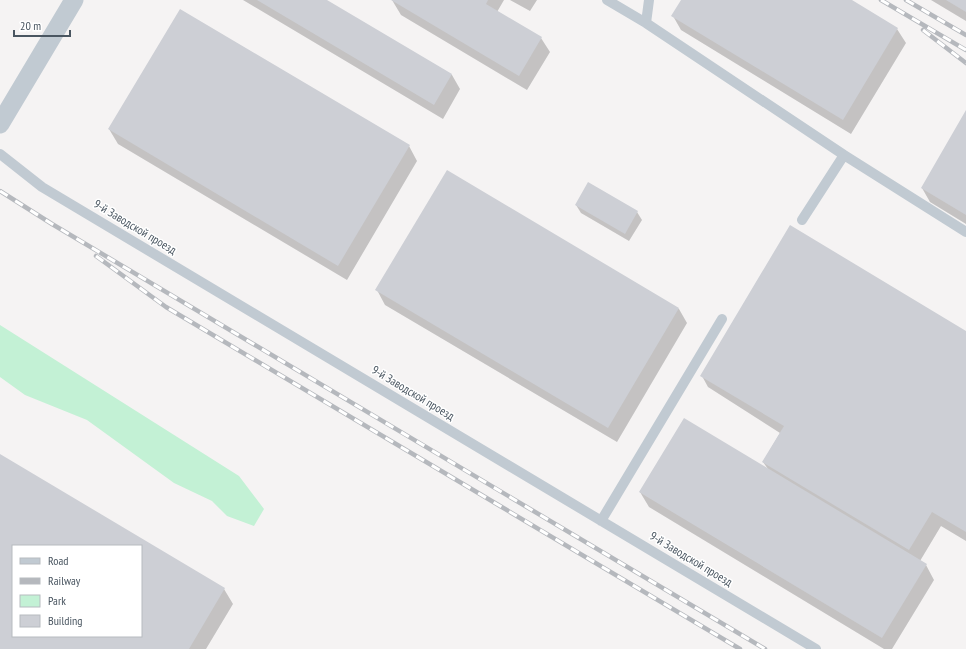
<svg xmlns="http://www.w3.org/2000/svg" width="966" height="649" viewBox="0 0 966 649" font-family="'PT Sans Narrow',sans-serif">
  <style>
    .green { fill: #c3f1d5 }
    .shadow { fill: #0003; fill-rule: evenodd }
    .building { fill: #cdcfd5; fill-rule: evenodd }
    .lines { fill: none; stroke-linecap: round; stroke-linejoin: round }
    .service { stroke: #c1cad2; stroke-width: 10 }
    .minor { stroke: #c1cad2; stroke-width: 19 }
    .rail-casing { stroke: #b5b8bd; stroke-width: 4.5 }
    .rail { stroke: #fff; stroke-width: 3; stroke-dasharray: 9; stroke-linecap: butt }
    .labels { text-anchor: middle; stroke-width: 3; stroke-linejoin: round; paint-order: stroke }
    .street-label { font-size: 12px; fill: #4a5661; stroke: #fff }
  </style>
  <rect width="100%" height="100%" fill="#f5f3f3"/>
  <path class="green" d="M 0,325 L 239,476 L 264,509 L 254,526 L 227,516 L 212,501 L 174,483 L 87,420 L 25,395 L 0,377 Z"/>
  <path class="shadow" d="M 243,0 L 325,0 L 452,75 L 460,89 L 443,119 Z
    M 392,0 L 504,0 L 497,12 L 541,38 L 550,52 L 527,90 L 401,15 Z
    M 510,0 L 537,0 L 530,11 Z
    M 682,0 L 850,0 L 897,29 L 906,43 L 851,134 L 681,30 L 673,16 Z
    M 931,0 L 966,0 L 966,21 Z
    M 966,112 L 966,224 L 930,202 L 922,188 Z
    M 109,129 L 409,146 L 417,161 L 347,280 L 118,144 Z
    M 576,205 L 637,212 L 642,220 L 629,241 L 581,213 Z
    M 377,290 L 679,309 L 687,323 L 617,442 L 385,305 Z
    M 966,333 L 966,541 L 941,526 L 920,561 L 926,565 L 934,580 L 892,649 L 884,649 L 649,507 L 640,492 L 768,469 L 763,462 L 780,433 L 708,387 L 702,376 Z
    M 0,455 L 224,589 L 233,604 L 206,649 L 0,649 ZM 13,546 L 141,546 L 141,636 L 13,636 Z"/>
  <path class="building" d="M 257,0 L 327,0 L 452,74 L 434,105 Z
    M 391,0 L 488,0 L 486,4 L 542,37 L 519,76 Z
    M 681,0 L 852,0 L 898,28 L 843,120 L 671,16 Z
    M 946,0 L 966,0 L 966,12 Z
    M 180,9 L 410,145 L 338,266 L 108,129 Z
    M 966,110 L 966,215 L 921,188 Z
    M 447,170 L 679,308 L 608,428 L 375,290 Z
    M 588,182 L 638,211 L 625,234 L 575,205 Z
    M 790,225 L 966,331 L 966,532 L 932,512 L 909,550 L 762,462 L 784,426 L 700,376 Z
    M 684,418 L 927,564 L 882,638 L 639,492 Z
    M 0,454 L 225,588 L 189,649 L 0,649 ZM 13,546 L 141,546 L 141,636 L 13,636 Z"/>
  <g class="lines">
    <path class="service" d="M 607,0 L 646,23 L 844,155 L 966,232
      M 646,23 L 649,0
      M 0,154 L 42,187 L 816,649
      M 802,220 L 844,155
      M 601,521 L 722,319"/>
    <path class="minor" d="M 0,124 L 74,0"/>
    <defs>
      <path id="rail" d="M 881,0 L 966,50
        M 906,0 L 966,35
        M 923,30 L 966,63
        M 0,191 L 52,224 L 765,649
        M 96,256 L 166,307 L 740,649"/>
    </defs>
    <use href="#rail" class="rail-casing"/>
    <use href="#rail" class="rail"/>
  </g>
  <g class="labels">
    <g class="street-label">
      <text transform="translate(135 227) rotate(31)" y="4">9-й Заводской проезд</text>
      <text transform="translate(413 393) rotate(31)" y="4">9-й Заводской проезд</text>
      <text transform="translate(691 559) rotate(31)" y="4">9-й Заводской проезд</text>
    </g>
  </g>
  <rect x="12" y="545" width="130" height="92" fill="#ffffff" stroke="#b7bbc0"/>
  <rect x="20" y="558" width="20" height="6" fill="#c1cad2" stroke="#b7bbc0"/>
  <text x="48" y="565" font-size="12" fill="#4a5661">Road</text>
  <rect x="20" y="578" width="20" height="6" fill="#b5b8bd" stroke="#b7bbc0"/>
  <text x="48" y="585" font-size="12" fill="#4a5661">Railway</text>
  <rect x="20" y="595" width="20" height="12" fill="#c3f1d5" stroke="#b7bbc0"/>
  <text x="48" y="605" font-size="12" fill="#4a5661">Park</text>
  <rect x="20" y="615" width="20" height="12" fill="#cdcfd5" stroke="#b7bbc0"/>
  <text x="48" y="625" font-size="12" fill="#4a5661">Building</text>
  <path d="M14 30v6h56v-6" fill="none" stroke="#4a5661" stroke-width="2"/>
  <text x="20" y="30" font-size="12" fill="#4a5661" stroke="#ffffff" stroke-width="3" paint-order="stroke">20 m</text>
</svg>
